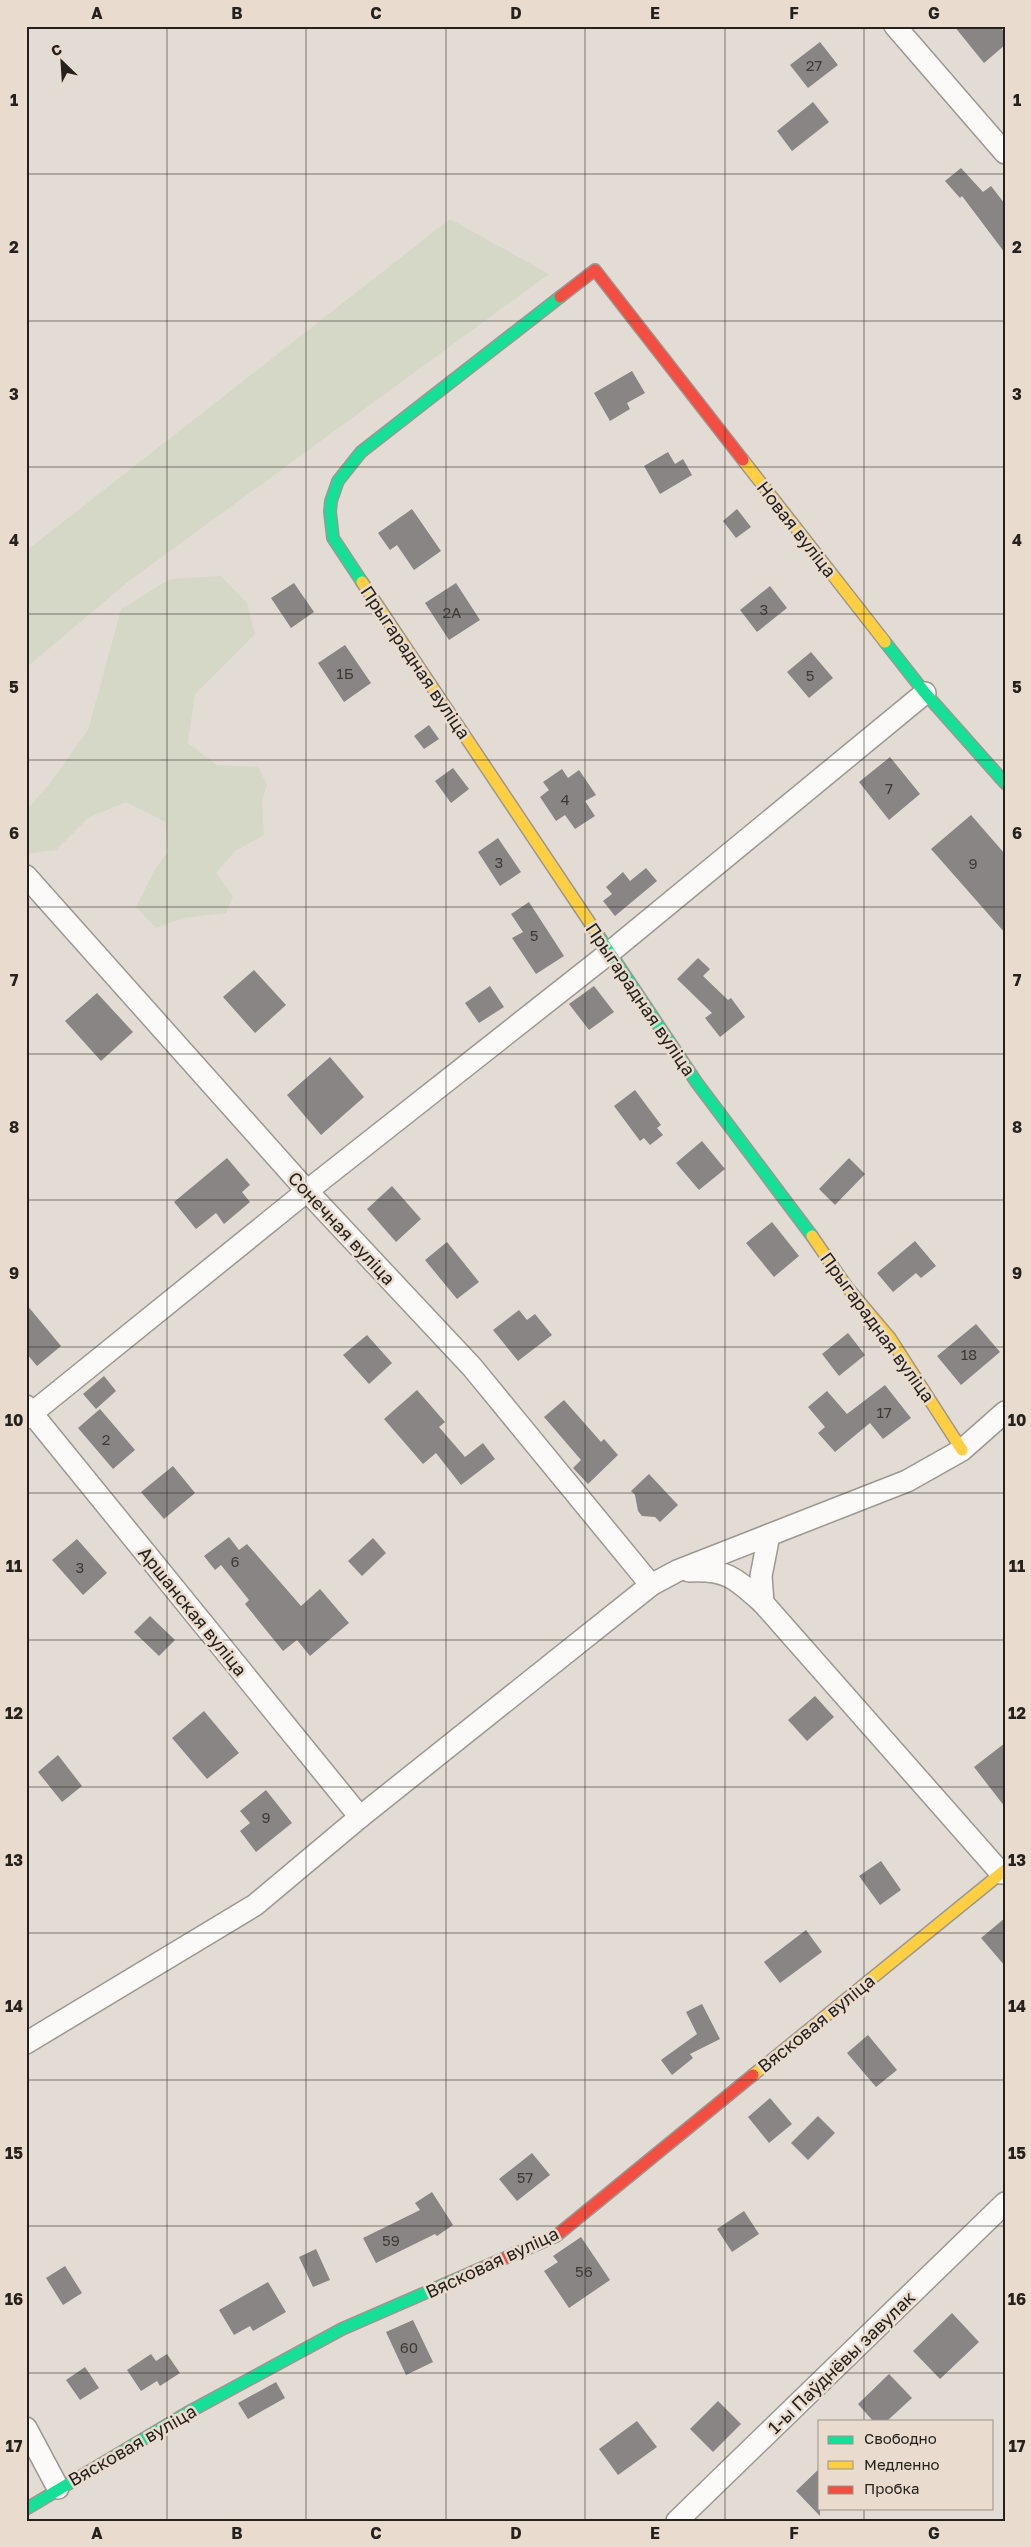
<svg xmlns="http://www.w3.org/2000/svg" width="1031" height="2547" font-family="'Golos Text',sans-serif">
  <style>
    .green { fill: #d5d8c7 }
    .building { fill: #888584 }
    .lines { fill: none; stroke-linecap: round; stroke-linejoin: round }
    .street-casing { stroke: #9c9791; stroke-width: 24 }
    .fast-casing { stroke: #9c9791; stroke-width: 14 }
    .slow-casing { stroke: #9c9791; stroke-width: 14 }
    .jam-casing { stroke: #9c9791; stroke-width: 14 }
    .street { stroke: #fbfaf9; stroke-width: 21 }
    .fast { stroke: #16e098; stroke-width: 11 }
    .slow { stroke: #ffcf43; stroke-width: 11 }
    .jam { stroke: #f24e42; stroke-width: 11 }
    .grid { fill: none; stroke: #25211c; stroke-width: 1; stroke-opacity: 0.55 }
    .labels { text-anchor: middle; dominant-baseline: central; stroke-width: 5; stroke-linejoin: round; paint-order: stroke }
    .number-label { font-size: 15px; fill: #3e3a36 }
    .street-label { font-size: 18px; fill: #25211c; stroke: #e9dccf }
    .neatline { fill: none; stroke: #25211c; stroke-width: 2 }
    .grid-label { font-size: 16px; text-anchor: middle; font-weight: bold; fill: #25211c }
  </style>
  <rect width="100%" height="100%" fill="#e3dcd5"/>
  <!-- green -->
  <g class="green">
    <path d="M450 219 549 274 129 581 26 668V551Z"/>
    <path d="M221 576 247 603 255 634 195 694 188 743 217 765 258 767 267 784 262 801 264 835 235 851 216 873 233 896 226 913 183 918 156 928 136 907 154 871 168 851 165 822 126 802 88 818 56 850 26 854V810L48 786 88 730 121 609 170 579Z"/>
  </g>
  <!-- building -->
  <g class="building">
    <path d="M954 26H999L1005 33V45L984 63Z"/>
    <path d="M820 42 838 65 808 88 790 65Z"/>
    <path d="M813 102 829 122 792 151 777 131Z"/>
    <path d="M961 168 983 192 991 186 1005 204V253L962 196 960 198 945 181Z"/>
    <path d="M632 371 645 393 627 403 630 409 610 421 594 393Z"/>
    <path d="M668 452 675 464 683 459 692 475 660 494 644 466Z"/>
    <path d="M412 509 441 551 414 570 397 545 390 550 378 533Z"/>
    <path d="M737 509 751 527 736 538 723 521Z"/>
    <path d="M294 583 314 612 291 628 271 598Z"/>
    <path d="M456 583 480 620 449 640 425 603Z"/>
    <path d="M770 586 787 608 757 632 740 610Z"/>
    <path d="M345 645 371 683 344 702 318 663Z"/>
    <path d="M811 652 833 678 809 698 787 672Z"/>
    <path d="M429 725 439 739 424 749 414 736Z"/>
    <path d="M890 757 920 794 889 820 859 782Z"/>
    <path d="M453 768 469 789 451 803 435 781Z"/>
    <path d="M562 769 568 778 579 770 596 795 585 801 595 816 575 829 565 815 556 821 540 797 549 790 543 782Z"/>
    <path d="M971 815 1005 854V933L931 849Z"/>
    <path d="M498 838 521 872 500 886 478 852Z"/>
    <path d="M646 868 657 881 615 916 603 901 612 894 606 887 623 872 630 881Z"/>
    <path d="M529 902 564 956 536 974 512 938 523 932 511 914Z"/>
    <path d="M698 958 710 969 703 976 728 1000 731 998 745 1017 720 1037 705 1018 712 1013 677 979Z"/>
    <path d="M254 970 286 1005 255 1033 223 997Z"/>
    <path d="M490 986 504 1007 479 1023 465 1003Z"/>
    <path d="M594 986 614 1012 589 1030 569 1004Z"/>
    <path d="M97 993 133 1032 101 1061 65 1021Z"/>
    <path d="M330 1057 364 1097 321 1135 287 1095Z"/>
    <path d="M635 1090 661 1125 657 1128 663 1135 650 1145 644 1138 640 1141 614 1106Z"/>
    <path d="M702 1141 725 1169 699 1190 676 1163Z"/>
    <path d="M227 1158 250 1185 242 1192 250 1202 224 1224 216 1213 196 1229 174 1202Z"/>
    <path d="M849 1158 865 1174 835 1205 819 1189Z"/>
    <path d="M392 1186 421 1219 396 1242 367 1209Z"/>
    <path d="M772 1222 799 1256 774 1277 746 1243Z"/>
    <path d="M915 1241 936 1266 921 1278 916 1273 893 1292 877 1273Z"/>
    <path d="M447 1242 479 1282 457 1299 425 1260Z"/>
    <path d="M26 1304 61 1346 37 1366 26 1353Z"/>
    <path d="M519 1310 527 1320 535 1314 552 1335 518 1361 493 1330Z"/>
    <path d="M976 1324 1000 1352 961 1385 937 1356Z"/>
    <path d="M848 1333 865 1355 839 1376 822 1354Z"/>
    <path d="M367 1335 392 1363 369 1384 343 1355Z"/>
    <path d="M104 1376 116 1391 96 1409 83 1394Z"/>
    <path d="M885 1385 911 1418 883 1439 870 1423 835 1452 818 1433 825 1427 808 1407 827 1391 847 1414Z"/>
    <path d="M417 1390 445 1422 439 1427 465 1457 483 1443 495 1459 461 1485 436 1453 423 1464 384 1419Z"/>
    <path d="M564 1400 601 1442 604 1439 618 1455 588 1484 573 1468 581 1460 544 1417Z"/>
    <path d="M100 1409 135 1450 113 1469 78 1428Z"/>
    <path d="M173 1466 195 1493 164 1519 141 1492Z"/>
    <path d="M649 1474 678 1505 660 1522 655 1517 642 1516 638 1511 635 1495 631 1491Z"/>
    <path d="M229 1537 239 1550 247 1544 301 1606 320 1589 349 1623 310 1656 297 1640 283 1651 245 1604 249 1600 221 1565 215 1570 204 1556Z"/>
    <path d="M373 1538 386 1553 362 1576 348 1561Z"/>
    <path d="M77 1539 107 1573 83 1595 52 1560Z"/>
    <path d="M150 1616 175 1640 159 1656 134 1632Z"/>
    <path d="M815 1696 834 1717 807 1741 788 1720Z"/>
    <path d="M204 1711 239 1753 207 1779 172 1738Z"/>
    <path d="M1005 1743V1807L974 1767Z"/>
    <path d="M58 1755 82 1786 62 1802 38 1772Z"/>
    <path d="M266 1790 292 1823 256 1852 240 1831 250 1823 240 1811Z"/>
    <path d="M881 1861 901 1890 880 1905 859 1876Z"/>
    <path d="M1005 1918V1966L981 1938Z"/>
    <path d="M806 1930 822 1952 780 1983 764 1962Z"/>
    <path d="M702 2004 720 2039 690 2054 693 2058 672 2075 661 2060 697 2034 686 2012Z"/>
    <path d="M868 2035 897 2070 876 2087 847 2053Z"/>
    <path d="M770 2098 792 2124 769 2143 748 2117Z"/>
    <path d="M818 2116 835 2133 808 2160 791 2143Z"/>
    <path d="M532 2153 550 2175 517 2201 499 2179Z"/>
    <path d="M432 2192 453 2225 437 2236 435 2234 376 2263 363 2238 420 2210 415 2203Z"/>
    <path d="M744 2211 759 2234 732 2252 717 2229Z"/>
    <path d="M581 2237 610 2280 569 2308 544 2271 558 2262 553 2256Z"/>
    <path d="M316 2249 330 2280 313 2287 299 2257Z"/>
    <path d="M65 2266 82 2293 63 2305 46 2278Z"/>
    <path d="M268 2282 286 2312 253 2331 250 2326 234 2335 219 2310Z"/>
    <path d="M952 2313 979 2342 940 2379 913 2351Z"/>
    <path d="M413 2320 433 2362 406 2375 386 2332Z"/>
    <path d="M151 2354 156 2361 167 2354 180 2373 160 2386 157 2381 141 2391 127 2370Z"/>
    <path d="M85 2367 99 2388 80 2400 66 2380Z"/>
    <path d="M889 2374 912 2398 887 2421H873L858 2404Z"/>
    <path d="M276 2382 285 2398 248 2419 238 2403Z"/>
    <path d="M718 2401 741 2424 713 2452 690 2429Z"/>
    <path d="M637 2421 657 2447 618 2475 599 2449Z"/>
    <path d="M820 2468V2516L796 2491Z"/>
  </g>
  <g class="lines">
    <defs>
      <g id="street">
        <path d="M895 26 1005 153"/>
        <path d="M26 876 307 1191 472 1367 651 1585"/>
        <path d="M26 1406 360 1817"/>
        <path d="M26 1418 307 1191 609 953 925 693"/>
        <path d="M689 1571C727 1569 735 1578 763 1603L1001 1873"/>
        <path d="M763 1603 761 1576 769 1535"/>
        <path d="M26 2043 255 1905 360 1817 651 1585 677 1571 907 1481 962 1450 1005 1412"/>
        <path d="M26 2428 58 2488"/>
        <path d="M677 2521 1005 2203"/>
      </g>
      <g id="fast">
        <path d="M362 582 333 538 330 512 331 501 338 481 361 452 560 297"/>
        <path d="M885 642 925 693 1005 783"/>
        <path d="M598 935 697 1083 812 1236"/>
        <path d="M26 2509 187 2413 342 2329 473 2272"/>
      </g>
      <g id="slow">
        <path d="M743 460 885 642"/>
        <path d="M362 582 598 935"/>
        <path d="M812 1236 847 1287 890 1338 962 1450"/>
        <path d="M753 2075 1005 1870"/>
      </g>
      <g id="jam">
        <path d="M560 297 595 270 743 460"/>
        <path d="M473 2272 556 2236 753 2075"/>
      </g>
    </defs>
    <!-- street casing -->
    <use href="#street" class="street-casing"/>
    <!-- fast casing -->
    <use href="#fast" class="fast-casing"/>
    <!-- slow casing -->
    <use href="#slow" class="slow-casing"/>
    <!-- jam casing -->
    <use href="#jam" class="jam-casing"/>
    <!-- street -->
    <use href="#street" class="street"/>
    <!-- fast -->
    <use href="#fast" class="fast"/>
    <!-- slow -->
    <use href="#slow" class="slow"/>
    <!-- jam -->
    <use href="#jam" class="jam"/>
  </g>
  <!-- grid -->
  <path class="grid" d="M167 26V2521M306 26V2521M446 26V2521M585 26V2521M725 26V2521M864 26V2421M26 174H1005M26 321H1005M26 467H1005M26 614H1005M26 760H1005M26 907H1005M26 1054H1005M26 1200H1005M26 1347H1005M26 1493H1005M26 1640H1005M26 1787H1005M26 1933H1005M26 2080H1005M26 2226H1005M26 2373H1005M864 2508V2521"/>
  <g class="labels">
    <!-- number labels -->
    <g class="number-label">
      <text x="814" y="65">27</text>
      <text x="764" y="609">3</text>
      <text x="452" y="612">2А</text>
      <text x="345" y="673">1Б</text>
      <text x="810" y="675">5</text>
      <text x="889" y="788">7</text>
      <text x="565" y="799">4</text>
      <text x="499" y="862">3</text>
      <text x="973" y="863">9</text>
      <text x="534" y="935">5</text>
      <text x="969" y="1354">18</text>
      <text x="884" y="1412">17</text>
      <text x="106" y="1439">2</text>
      <text x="235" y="1561">6</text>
      <text x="80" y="1567">3</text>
      <text x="266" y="1817">9</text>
      <text x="525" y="2177">57</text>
      <text x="391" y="2240">59</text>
      <text x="584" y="2271">56</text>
      <text x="409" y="2347">60</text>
    </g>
    <!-- street labels -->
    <g class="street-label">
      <text transform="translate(797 529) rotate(52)">Новая вуліца</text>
      <text transform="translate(416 662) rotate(56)">Прыгарадная вуліца</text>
      <text transform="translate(641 999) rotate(56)">Прыгарадная вуліца</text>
      <text transform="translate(342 1228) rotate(47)">Сонечная вуліца</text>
      <text transform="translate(878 1327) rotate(54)">Прыгарадная вуліца</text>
      <text transform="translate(193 1611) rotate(51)">Аршанская вуліца</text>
      <text transform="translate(816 2023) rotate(-39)">Вясковая вуліца</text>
      <text transform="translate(492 2262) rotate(-25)">Вясковая вуліца</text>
      <text transform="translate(841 2362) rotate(-44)">1-ы Паўднёвы завулак</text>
      <text transform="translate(132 2445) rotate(-30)">Вясковая вуліца</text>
    </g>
  </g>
  <!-- border -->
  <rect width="1031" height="2547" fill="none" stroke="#e9dccf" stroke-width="55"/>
  <!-- legend -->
  <rect x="818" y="2420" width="175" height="90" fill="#e9dccf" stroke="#9b9187"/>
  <rect x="828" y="2436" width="25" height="8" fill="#16e098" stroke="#9b9187"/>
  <text x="864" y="2444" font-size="15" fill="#25211c">Свободно</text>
  <rect x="828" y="2461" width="25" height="8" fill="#ffcf43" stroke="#9b9187"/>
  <text x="864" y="2470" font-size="15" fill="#25211c">Медленно</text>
  <rect x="828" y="2486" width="25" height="8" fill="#f24e42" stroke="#9b9187"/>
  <text x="864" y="2494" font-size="15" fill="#25211c">Пробка</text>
  <!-- north arrow -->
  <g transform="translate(62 62) rotate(335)" stroke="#e9dccf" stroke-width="4" paint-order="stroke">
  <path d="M0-4L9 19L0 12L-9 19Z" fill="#25211c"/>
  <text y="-8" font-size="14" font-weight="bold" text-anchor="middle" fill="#25211c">С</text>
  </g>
  <rect x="28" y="28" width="976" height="2492" class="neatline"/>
  <g class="grid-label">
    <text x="97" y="19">A</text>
    <text x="237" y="19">B</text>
    <text x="376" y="19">C</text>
    <text x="516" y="19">D</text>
    <text x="655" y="19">E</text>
    <text x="794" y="19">F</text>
    <text x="934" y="19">G</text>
    <text x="14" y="106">1</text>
    <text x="1017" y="106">1</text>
    <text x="14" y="253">2</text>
    <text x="1017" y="253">2</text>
    <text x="14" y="400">3</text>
    <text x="1017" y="400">3</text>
    <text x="14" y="546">4</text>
    <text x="1017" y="546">4</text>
    <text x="14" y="693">5</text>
    <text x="1017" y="693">5</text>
    <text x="14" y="839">6</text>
    <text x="1017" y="839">6</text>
    <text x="14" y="986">7</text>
    <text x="1017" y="986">7</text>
    <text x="14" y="1133">8</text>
    <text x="1017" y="1133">8</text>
    <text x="14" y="1279">9</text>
    <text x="1017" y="1279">9</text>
    <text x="14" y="1426">10</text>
    <text x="1017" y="1426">10</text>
    <text x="14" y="1572">11</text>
    <text x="1017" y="1572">11</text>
    <text x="14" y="1719">12</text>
    <text x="1017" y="1719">12</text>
    <text x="14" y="1866">13</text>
    <text x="1017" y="1866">13</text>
    <text x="14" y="2012">14</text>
    <text x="1017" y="2012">14</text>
    <text x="14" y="2159">15</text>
    <text x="1017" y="2159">15</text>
    <text x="14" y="2305">16</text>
    <text x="1017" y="2305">16</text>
    <text x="14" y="2452">17</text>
    <text x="1017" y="2452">17</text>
    <text x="97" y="2539">A</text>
    <text x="237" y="2539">B</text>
    <text x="376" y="2539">C</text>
    <text x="516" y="2539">D</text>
    <text x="655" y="2539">E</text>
    <text x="794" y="2539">F</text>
    <text x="934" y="2539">G</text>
  </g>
</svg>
